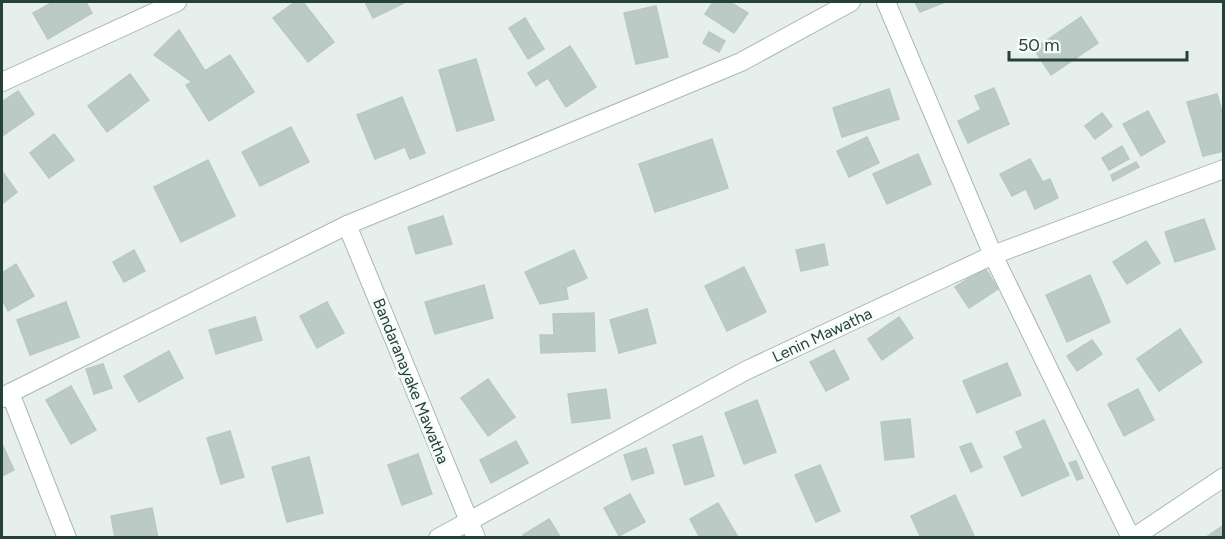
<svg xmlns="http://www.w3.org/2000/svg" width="1225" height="539" font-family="Figtree,sans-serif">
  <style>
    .building { fill: #bbcac4; stroke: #b8c9c2; stroke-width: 1.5 }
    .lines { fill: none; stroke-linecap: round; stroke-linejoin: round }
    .minor-casing { stroke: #a8b8b2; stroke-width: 20 }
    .minor { stroke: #fff; stroke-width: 18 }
    .labels { text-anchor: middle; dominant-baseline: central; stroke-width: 6; stroke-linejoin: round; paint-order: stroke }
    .street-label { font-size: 16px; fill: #24423a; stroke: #f7fbf9 }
  </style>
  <rect width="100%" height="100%" fill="#e6efeb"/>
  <!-- building -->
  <g class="building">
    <path d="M53 2H86L92 13 48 39 33 13Z"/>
    <path d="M295 2H303L334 42 308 62 273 18Z"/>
    <path d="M365 2H404V3L373 18Z"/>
    <path d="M713 2H730L748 13 734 33 705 14Z"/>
    <path d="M915 2H945L920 12Z"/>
    <path d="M656 6 668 57 636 64 624 13Z"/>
    <path d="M1081 17 1098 43 1051 75 1034 49Z"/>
    <path d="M525 18 544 49 528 59 509 28Z"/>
    <path d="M179 30 205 71 230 55 254 92 209 121 186 85 192 82 154 55Z"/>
    <path d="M709 32 725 41 719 52 703 43Z"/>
    <path d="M570 46 596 87 566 107 548 78 536 86 528 73Z"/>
    <path d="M476 59 494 120 457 131 439 70Z"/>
    <path d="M130 74 149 100 107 132 88 106Z"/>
    <path d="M994 88 1009 124 991 132 975 96Z"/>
    <path d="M889 89 899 119 842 137 833 108Z"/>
    <path d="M18 91 34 114 2 136V102Z"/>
    <path d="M1217 94 1224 119V151L1203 156 1187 102Z"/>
    <path d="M402 97 425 153 410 159 405 147 375 159 357 115Z"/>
    <path d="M980 110 991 132 968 143 958 121Z"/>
    <path d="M1148 111 1165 142 1141 156 1123 124Z"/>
    <path d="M1102 113 1112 126 1095 139 1085 126Z"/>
    <path d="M291 127 309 162 260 186 242 152Z"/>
    <path d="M54 134 74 160 49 178 30 153Z"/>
    <path d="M867 137 879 163 849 177 837 151Z"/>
    <path d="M712 139 728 188 655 212 639 164Z"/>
    <path d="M1122 146 1129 159 1109 170 1102 158Z"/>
    <path d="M918 154 931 184 887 204 873 174Z"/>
    <path d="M1030 159 1042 181 1012 196 1000 174Z"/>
    <path d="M208 160 235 216 181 242 154 187Z"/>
    <path d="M1136 162 1139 167 1113 181 1111 175Z"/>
    <path d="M2 171 17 192 2 204Z"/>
    <path d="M1050 179 1058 198 1035 209 1026 189Z"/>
    <path d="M443 216 452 244 416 254 408 227Z"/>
    <path d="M1204 219 1215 249 1175 262 1165 232Z"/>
    <path d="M1146 241 1160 263 1127 284 1113 262Z"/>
    <path d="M824 244 828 265 801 271 796 250Z"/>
    <path d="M134 250 145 271 124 282 113 262Z"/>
    <path d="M574 250 587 278 566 287 568 299 540 304 525 272Z"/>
    <path d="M16 264 34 296 8 311 2 299V273Z"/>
    <path d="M744 267 766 312 727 331 705 286Z"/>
    <path d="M985 268 998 289 969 308 955 287Z"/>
    <path d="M1090 275 1101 300 1057 319 1046 295Z"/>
    <path d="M484 285 493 318 435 334 425 302Z"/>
    <path d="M1101 300 1110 322 1067 342 1057 319Z"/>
    <path d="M66 302 79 337 30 355 17 320Z"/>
    <path d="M327 302 344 333 317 348 300 316Z"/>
    <path d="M647 309 656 343 619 353 610 320Z"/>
    <path d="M594 313 595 351 541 353 540 335H554L553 314Z"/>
    <path d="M255 317 262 340 216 354 209 330Z"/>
    <path d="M899 317 913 338 882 360 868 339Z"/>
    <path d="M1180 329 1202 362 1159 391 1137 359Z"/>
    <path d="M1092 340 1102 354 1077 371 1067 356Z"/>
    <path d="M834 350 849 379 826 391 810 362Z"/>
    <path d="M169 351 183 378 139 402 124 376Z"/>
    <path d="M1007 363 1021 395 977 413 963 381Z"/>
    <path d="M103 364 112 388 94 394 86 369Z"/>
    <path d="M488 379 515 417 488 436 461 398Z"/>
    <path d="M71 386 96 430 71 444 46 400Z"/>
    <path d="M606 389 610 418 572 423 568 394Z"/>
    <path d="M1138 389 1154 420 1124 436 1108 404Z"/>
    <path d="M757 400 776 452 744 464 725 413Z"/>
    <path d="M910 419 914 457 885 460 881 422Z"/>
    <path d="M1044 420 1069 475 1022 496 1004 457 1023 448 1016 432Z"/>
    <path d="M230 431 244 477 221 484 207 438Z"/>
    <path d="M702 436 714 476 685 485 673 445Z"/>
    <path d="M516 441 528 463 491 483 480 460Z"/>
    <path d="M971 443 982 467 971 472 960 447Z"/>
    <path d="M2 444 14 470 2 476Z"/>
    <path d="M646 448 654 473 632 480 624 455Z"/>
    <path d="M418 454 432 494 402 505 388 465Z"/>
    <path d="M309 457 323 513 287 522 272 467Z"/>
    <path d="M1076 461 1083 478 1077 480 1069 463Z"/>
    <path d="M820 465 840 511 816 522 795 475Z"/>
    <path d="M630 494 645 522 619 536 604 508Z"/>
    <path d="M955 495 975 538H921L911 516Z"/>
    <path d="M718 503 738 537 700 538 690 519Z"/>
    <path d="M152 508 158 538H115L111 516Z"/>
    <path d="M549 519 561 538H525L523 535Z"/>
    <path d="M1224 525V538H1205Z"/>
  </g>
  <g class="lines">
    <defs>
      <g id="minor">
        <path d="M886 2 993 255 1131 538"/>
        <path d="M2 82 177 2"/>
        <path d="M347 225 476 538"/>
        <path d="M10 393 347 225 741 62 851 2"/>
        <path d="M2 398 10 393 67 538"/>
        <path d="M438 538 745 371 993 255 1224 169"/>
        <path d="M1133 538 1224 477"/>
      </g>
    </defs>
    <!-- minor casing -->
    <use href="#minor" class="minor-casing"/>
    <!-- minor -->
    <use href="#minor" class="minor"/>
  </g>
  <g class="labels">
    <!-- street labels -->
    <g class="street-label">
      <text transform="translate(822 335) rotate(-25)">Lenin Mawatha</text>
      <text transform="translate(411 381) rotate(68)">Bandaranayake Mawatha</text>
    </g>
  </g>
  <!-- border -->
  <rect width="1225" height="539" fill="none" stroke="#24423a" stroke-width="6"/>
  <!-- scale -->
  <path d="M1009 51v9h178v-9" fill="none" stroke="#24423a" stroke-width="3"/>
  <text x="1018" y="51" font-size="18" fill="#24423a" stroke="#f7fbf9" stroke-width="4.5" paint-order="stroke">50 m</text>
</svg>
